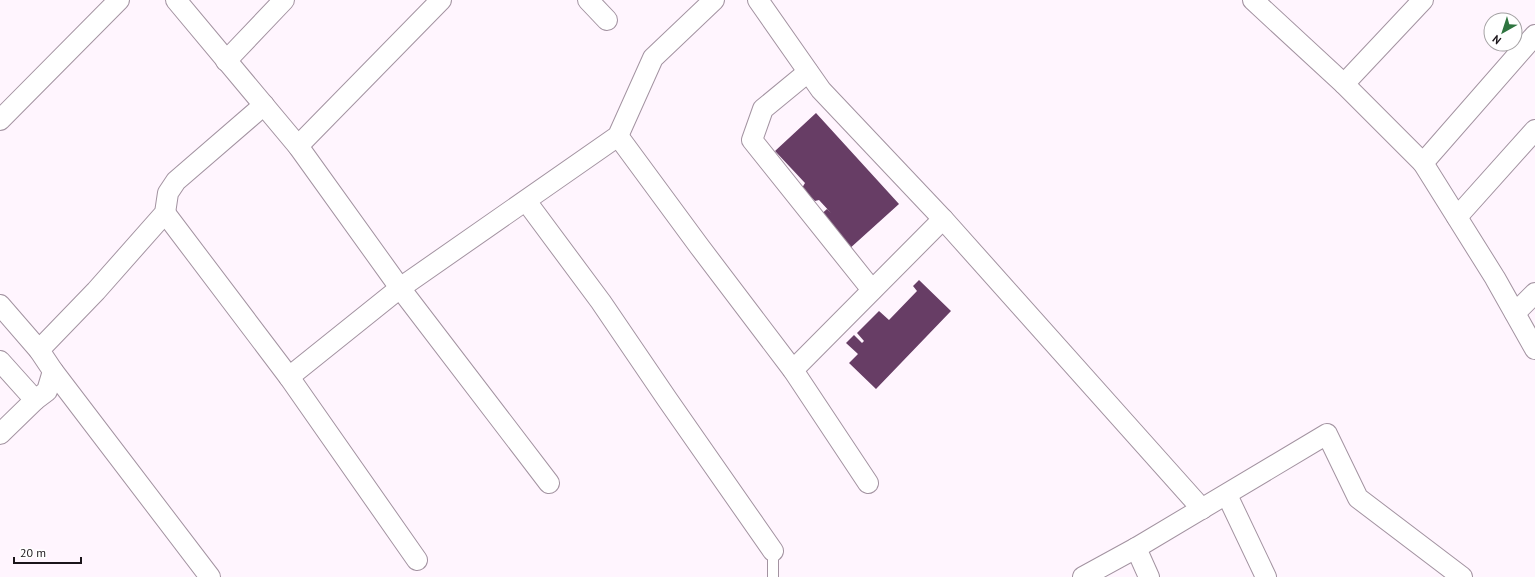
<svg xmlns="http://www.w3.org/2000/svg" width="1535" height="577" font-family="'PT Sans',sans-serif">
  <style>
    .building { fill: #673d65 }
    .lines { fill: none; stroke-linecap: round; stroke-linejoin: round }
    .service-casing { stroke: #a393a1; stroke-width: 12 }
    .minor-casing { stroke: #a393a1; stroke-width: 22 }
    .service { stroke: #fff; stroke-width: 10 }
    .minor { stroke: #fff; stroke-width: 20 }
  </style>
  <rect width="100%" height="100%" fill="#fff5fe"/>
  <!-- building -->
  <g class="building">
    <path d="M816 113 899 204 848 250 818 217 827 209 831 213 819 200 815 201 802 188 805 183 775 151Z"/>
    <path d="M919 280 951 311 876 389 849 363 858 354 846 343 854 335 862 343 864 341 857 333 879 311 889 320 917 291 913 286Z"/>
  </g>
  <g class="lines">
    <defs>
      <path id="service" d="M773 551V577"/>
      <g id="minor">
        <path d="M176 0 298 146 400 288 549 483"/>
        <path d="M588 0 607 20"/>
        <path d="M758 0 821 90 943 219 1202 509"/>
        <path d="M1253 0 1344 84 1423 163 1495 278 1535 349"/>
        <path d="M226 61 284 0"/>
        <path d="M808 72 763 109 752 140 872 290"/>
        <path d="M1344 84 1423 0"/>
        <path d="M0 120 119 0"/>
        <path d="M618 136 699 246 793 370 868 483"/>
        <path d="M298 146 441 0"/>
        <path d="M1423 163 1535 35"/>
        <path d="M526 201 601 302 667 399 773 551"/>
        <path d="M165 213 289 377 417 560"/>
        <path d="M1457 217 1535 130"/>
        <path d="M0 305 39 350 53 371 210 577"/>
        <path d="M1515 313 1535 293"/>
        <path d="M39 350 96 291 165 213 168 193 176 181 264 105"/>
        <path d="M0 361 35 400"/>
        <path d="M793 370 943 219"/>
        <path d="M289 377 400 288 618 136 653 58 714 0"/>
        <path d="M0 434 35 400 47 391 53 371"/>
        <path d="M1227 495 1266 577"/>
        <path d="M1136 548 1149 577"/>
        <path d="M1083 577 1136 548 1327 434 1358 498 1462 577"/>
      </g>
    </defs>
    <!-- service casing -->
    <use href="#service" class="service-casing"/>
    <!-- minor casing -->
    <use href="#minor" class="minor-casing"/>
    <!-- service -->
    <use href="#service" class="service"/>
    <!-- minor -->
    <use href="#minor" class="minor"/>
  </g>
  <!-- north arrow -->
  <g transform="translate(1503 32) rotate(219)"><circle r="19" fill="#ffffff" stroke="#a4a1a3"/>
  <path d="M0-3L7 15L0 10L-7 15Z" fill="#2e743f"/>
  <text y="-6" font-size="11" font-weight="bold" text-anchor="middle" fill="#1b151a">N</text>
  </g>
  <!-- scale -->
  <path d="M14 557v6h67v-6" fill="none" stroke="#1b151a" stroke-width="2"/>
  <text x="20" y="557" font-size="12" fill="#1b151a" stroke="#ffffff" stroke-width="3" paint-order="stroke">20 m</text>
</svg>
